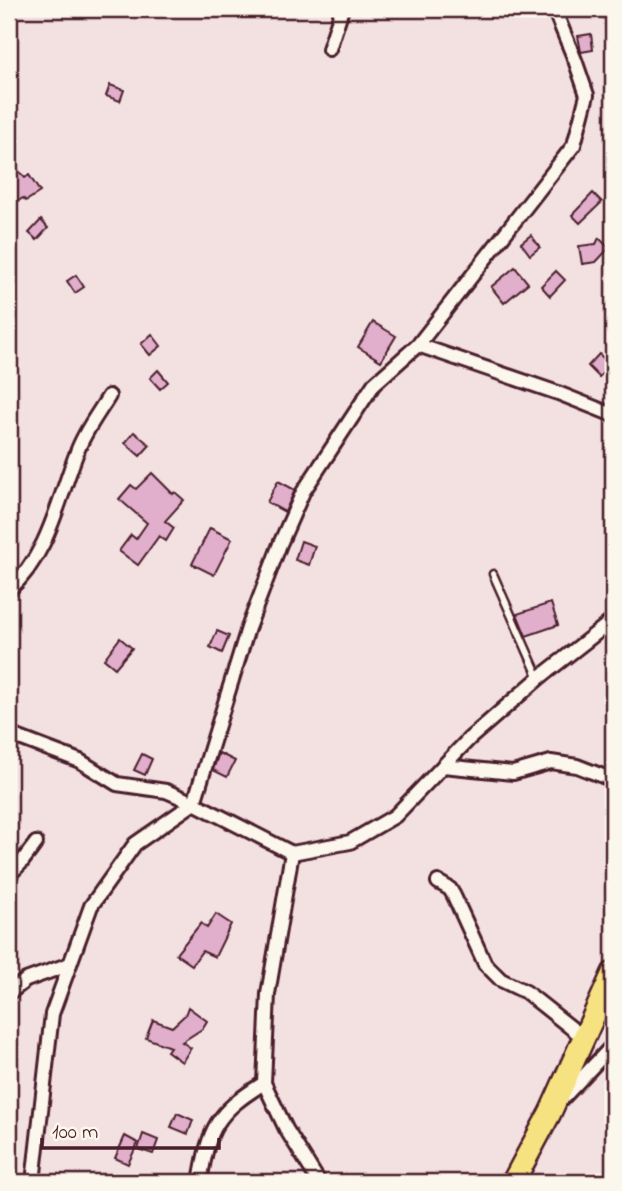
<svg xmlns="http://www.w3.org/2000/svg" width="622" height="1191" font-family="'Indie Flower',sans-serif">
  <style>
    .building { fill: #e1afcc; stroke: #4a1f2b; stroke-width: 2 }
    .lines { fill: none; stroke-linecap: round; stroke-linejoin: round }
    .service-casing { stroke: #4a1f2b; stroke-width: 11 }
    .minor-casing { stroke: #4a1f2b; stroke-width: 18 }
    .primary-casing { stroke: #4a1f2b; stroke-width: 26 }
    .service { stroke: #fbf7ec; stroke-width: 6 }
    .minor { stroke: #fbf7ec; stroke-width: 12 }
    .primary { stroke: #f7e281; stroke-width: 21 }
  </style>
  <rect width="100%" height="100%" fill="#f3e1e2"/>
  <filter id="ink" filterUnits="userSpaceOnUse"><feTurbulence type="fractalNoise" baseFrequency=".0143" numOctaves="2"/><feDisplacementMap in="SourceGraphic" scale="14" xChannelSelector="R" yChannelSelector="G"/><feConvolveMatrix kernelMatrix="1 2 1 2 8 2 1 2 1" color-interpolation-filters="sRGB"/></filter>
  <g filter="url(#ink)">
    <!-- building -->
    <g class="building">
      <path d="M591 34 593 50 581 52 578 36Z"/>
      <path d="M110 85 124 90 120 101 106 96Z"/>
      <path d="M16 168 25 178 29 175 40 192 26 201 23 198 9 207V192L16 187 9 175Z"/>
      <path d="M593 193 602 202 580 223 572 215Z"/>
      <path d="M41 220 48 228 37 240 29 233Z"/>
      <path d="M531 235 540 247 530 255 521 243Z"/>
      <path d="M599 238 609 248 596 262 582 264 579 246 596 244Z"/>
      <path d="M515 267 528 283 504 303 491 287Z"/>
      <path d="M556 271 565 280 550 296 541 286Z"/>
      <path d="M76 275 84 287 75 293 67 281Z"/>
      <path d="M373 322 396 336 381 361 358 347Z"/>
      <path d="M152 334 161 346 150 355 141 344Z"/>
      <path d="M599 354 611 365 599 377 588 366Z"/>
      <path d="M158 370 168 382 160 389 150 378Z"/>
      <path d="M134 432 150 445 140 456 125 443Z"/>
      <path d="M152 473 173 494 175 492 184 500 165 521 174 528 166 541 159 536 138 565 119 551 131 535 136 539 147 523 119 499 131 485 136 489Z"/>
      <path d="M278 481 295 490 285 512 267 502Z"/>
      <path d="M210 528 232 539 214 575 192 564Z"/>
      <path d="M301 541 315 546 309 565 295 560Z"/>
      <path d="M551 603 558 625 526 636 517 614Z"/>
      <path d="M217 631 229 636 222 653 210 647Z"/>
      <path d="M120 638 132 648 115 668 104 659Z"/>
      <path d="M219 753 235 761 227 777 213 770Z"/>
      <path d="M142 754 152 759 145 775 134 770Z"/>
      <path d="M216 914 231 924 215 957 202 951 192 965 176 954 201 923 207 928Z"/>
      <path d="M188 1007 207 1021 202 1029 182 1042 191 1048 182 1062 167 1051 170 1047 146 1038 153 1020 172 1027 185 1015Z"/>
      <path d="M177 1113 193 1120 188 1134 171 1127Z"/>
      <path d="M143 1134 158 1140 153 1154 138 1149Z"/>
      <path d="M125 1136 138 1143 128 1164 115 1158Z"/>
    </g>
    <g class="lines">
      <defs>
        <path id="service" d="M493 574 539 678"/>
        <g id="minor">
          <path d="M329 49 342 9"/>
          <path d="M418 345 558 393 613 415"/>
          <path d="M9 590C49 554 58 500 77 452 84 432 98 414 109 396"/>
          <path d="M9 734 80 761 117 784 166 791 194 803 292 853 350 842 395 816 469 739 539 678 613 620"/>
          <path d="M443 766 513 773 551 762 577 766 613 780"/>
          <path d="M292 853 268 994 264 1083 286 1129 319 1182"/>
          <path d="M9 875 21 863 36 843"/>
          <path d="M438 882 450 889 454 896 485 964 501 980 526 992 584 1038"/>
          <path d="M9 993 26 980 70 964"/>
          <path d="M562 1099 613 1045"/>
          <path d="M33 1182 52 1014 91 906 135 844 194 803 248 628 280 544 303 492 374 384 418 345 574 145 587 95 575 60 554 9"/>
          <path d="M200 1182C209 1127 216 1113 264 1083"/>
        </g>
        <path id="primary" d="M513 1182 550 1113 613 973"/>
      </defs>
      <!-- service casing -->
      <use href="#service" class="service-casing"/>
      <!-- minor casing -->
      <use href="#minor" class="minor-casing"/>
      <!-- primary casing -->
      <use href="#primary" class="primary-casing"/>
      <!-- service -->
      <use href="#service" class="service"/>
      <!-- minor -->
      <use href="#minor" class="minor"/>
      <!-- primary -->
      <use href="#primary" class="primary"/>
    </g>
  </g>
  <!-- margin -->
  <rect width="622" height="1191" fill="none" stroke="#fbf7ec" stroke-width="35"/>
  <rect x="18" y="18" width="587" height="1156" fill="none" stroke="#4a1f2b" stroke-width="2.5" filter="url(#ink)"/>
  <!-- scale -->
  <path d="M42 1138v10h177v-10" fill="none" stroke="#4a1f2b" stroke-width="3.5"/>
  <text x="52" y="1138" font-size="21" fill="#4a1f2b" stroke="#fbf7ec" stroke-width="5" paint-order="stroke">100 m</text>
</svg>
